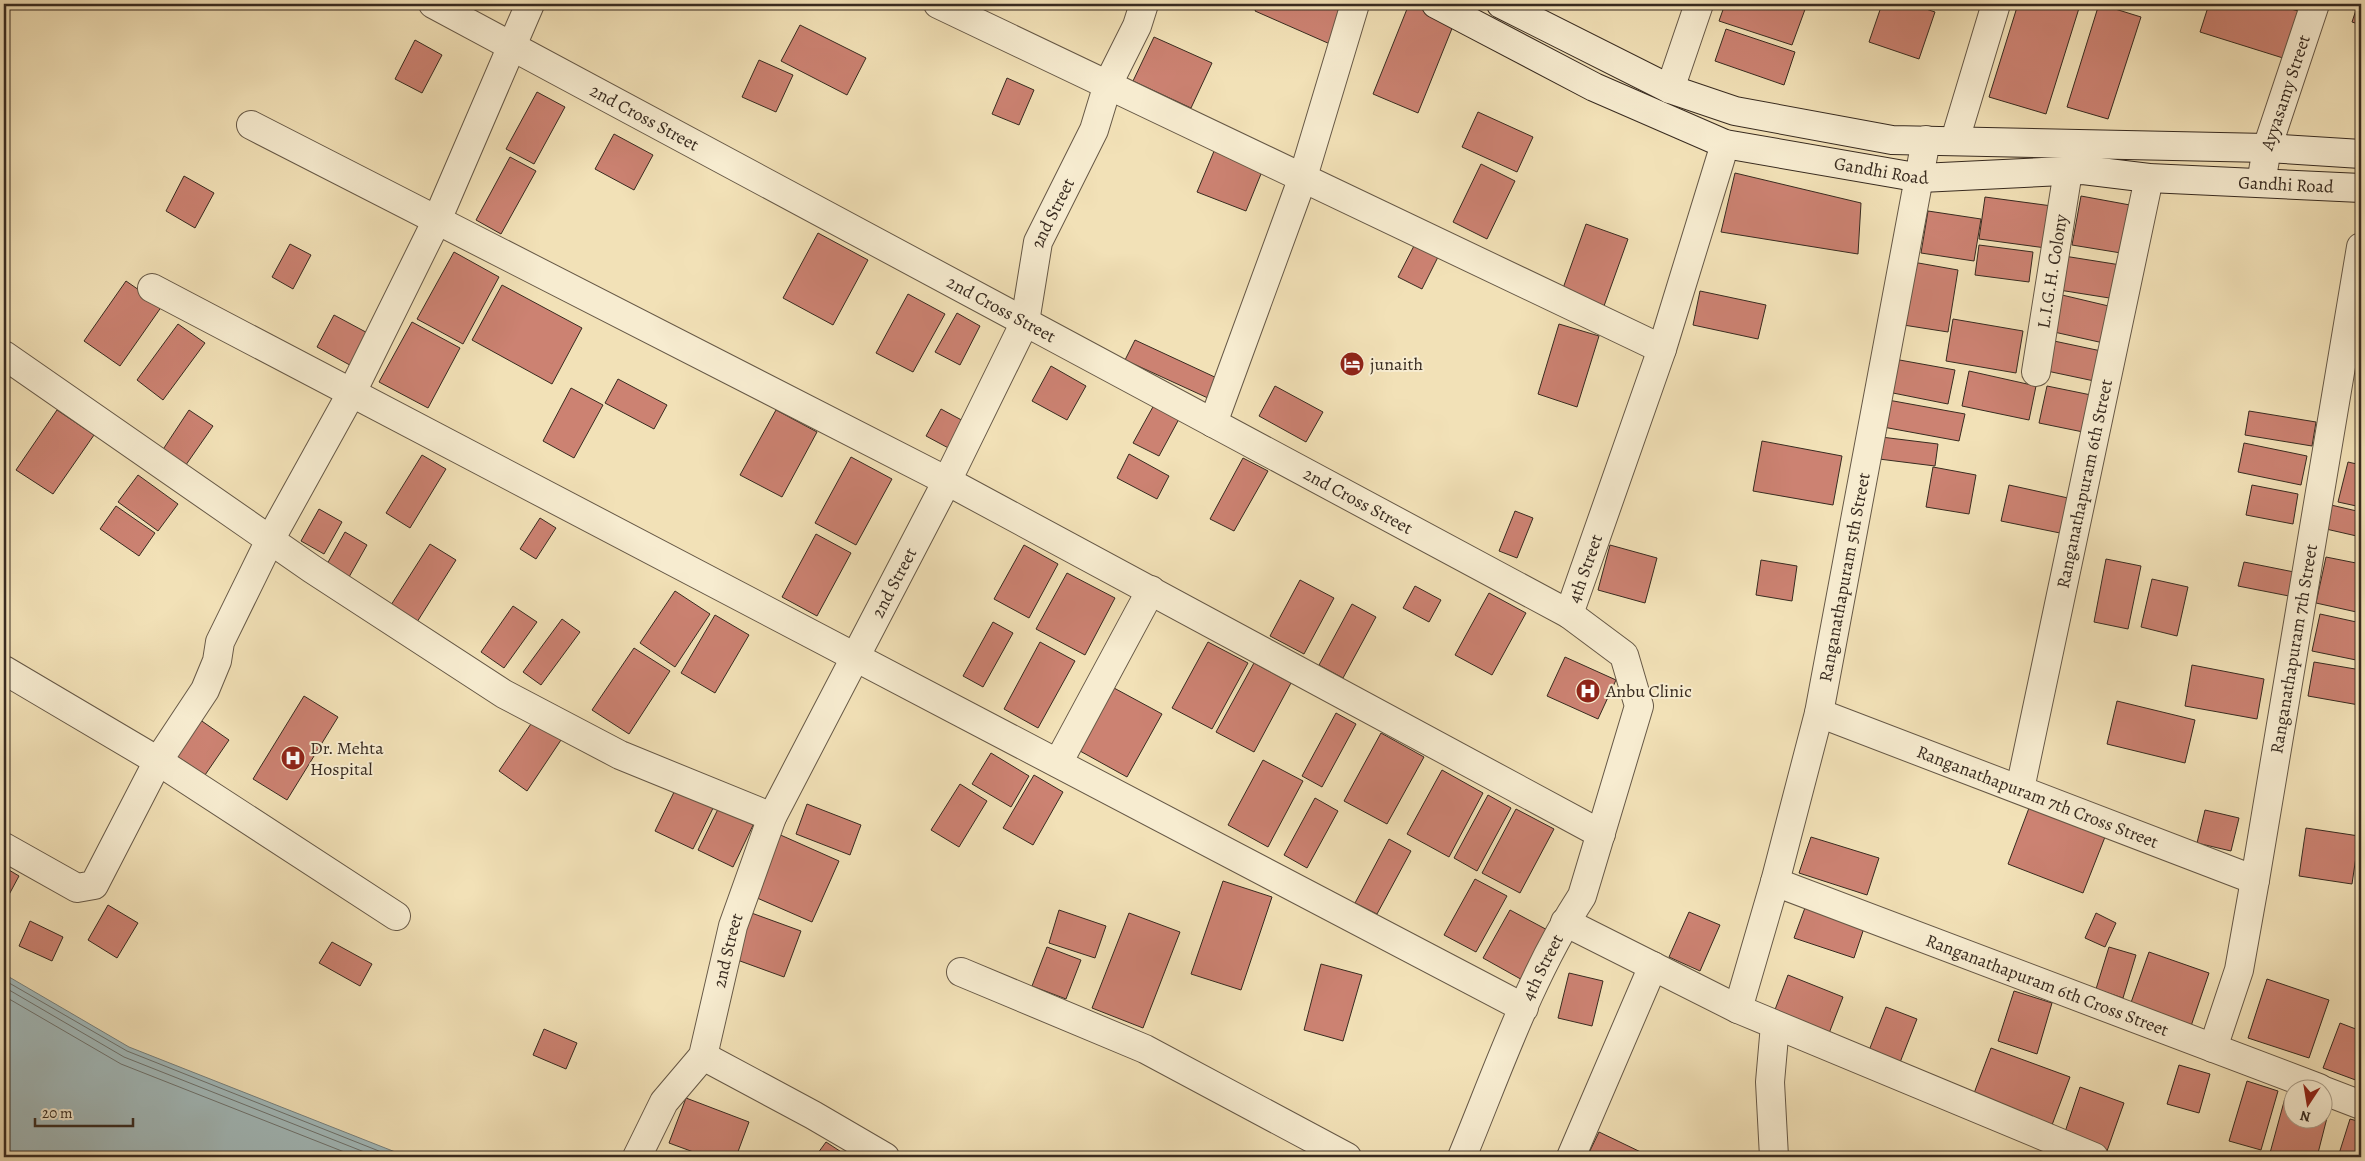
<svg xmlns="http://www.w3.org/2000/svg" width="2365" height="1161" font-family="Alegreya,serif">
  <style>
    .water { fill: #a2babb; stroke: #78817d }
    .lines { fill: none; stroke-linecap: round; stroke-linejoin: round }
    .shore { stroke: #6d726e; stroke-width: 1 }
    .building { fill: #cc8272; stroke: #382b20 }
    .street-casing { stroke: #665846; stroke-width: 30 }
    .secondary-casing { stroke: #382b20; stroke-width: 30 }
    .street { stroke: #f7ecd0; stroke-width: 28 }
    .secondary { stroke: #f7ecd0; stroke-width: 28 }
    .labels { text-anchor: middle; dominant-baseline: central; stroke-width: 4; stroke-linejoin: round; paint-order: stroke }
    .street-label { font-size: 18px; fill: #382b20; stroke: #f7ecd0 }
    .poi-label { font-size: 18px; fill: #382b20; stroke: #f7ecd0; text-anchor: start }
  </style>
  <rect width="100%" height="100%" fill="#f2e1b7"/>
  <filter id="stains"><feTurbulence type="fractalNoise" baseFrequency=".004" numOctaves="4"/><feColorMatrix values="0 0 0 0 .2 0 0 0 0 .09 0 0 0 0 .02 0 0 0 .5 -.17"/></filter>
  <radialGradient id="worn" r=".72"><stop offset=".6" stop-color="#630" stop-opacity="0"/><stop offset="1" stop-color="#630" stop-opacity=".3"/></radialGradient>
  <!-- water -->
  <path class="water" d="M4 974 129 1047 408 1157H4Z"/>
  <g class="lines">
    <!-- shore -->
    <g class="shore">
      <path d="M4 980 127 1051 394 1157"/>
      <path d="M4 987 124 1057 377 1157"/>
      <path d="M4 996 121 1064 357 1157"/>
    </g>
  </g>
  <!-- building -->
  <g class="building">
    <path d="M1258 4H1342L1330 44 1255 11Z"/>
    <path d="M1409 4 1455 21 1418 113 1373 94Z"/>
    <path d="M1644 4H1658L1656 8Z"/>
    <path d="M1725 4H1807L1792 45 1719 21Z"/>
    <path d="M1832 4H1847L1845 8Z"/>
    <path d="M1882 4H1911L1935 12 1919 59 1869 42Z"/>
    <path d="M2018 4 2080 5 2046 114 1989 97Z"/>
    <path d="M2099 4 2141 17 2108 119 2067 107Z"/>
    <path d="M2209 4H2274L2298 11 2283 58 2200 32Z"/>
    <path d="M2358 4H2361V25L2352 22Z"/>
    <path d="M800 25 866 58 847 95 781 61Z"/>
    <path d="M1726 29 1795 52 1784 85 1715 61Z"/>
    <path d="M1154 37 1212 63 1191 108 1133 81Z"/>
    <path d="M415 40 442 55 422 93 395 79Z"/>
    <path d="M759 60 793 75 776 112 742 97Z"/>
    <path d="M1007 78 1034 90 1019 125 992 114Z"/>
    <path d="M537 92 565 107 534 164 506 149Z"/>
    <path d="M1478 112 1533 137 1517 172 1462 147Z"/>
    <path d="M614 134 653 155 634 190 595 169Z"/>
    <path d="M1217 144 1265 164 1246 211 1197 192Z"/>
    <path d="M510 157 536 171 501 234 476 220Z"/>
    <path d="M1481 164 1515 181 1487 239 1453 222Z"/>
    <path d="M1735 173 1861 203 1858 254 1721 232Z"/>
    <path d="M184 176 214 193 195 228 166 211Z"/>
    <path d="M2081 196 2130 205 2121 253 2072 245Z"/>
    <path d="M1985 197 2052 206 2046 248 1979 239Z"/>
    <path d="M1928 211 1981 219 1974 261 1921 253Z"/>
    <path d="M1586 224 1628 239 1604 306 1562 291Z"/>
    <path d="M818 233 868 260 833 325 783 298Z"/>
    <path d="M1416 242 1440 253 1422 289 1398 277Z"/>
    <path d="M290 244 311 255 293 289 272 277Z"/>
    <path d="M1979 245 2033 252 2029 282 1975 275Z"/>
    <path d="M454 252 499 277 463 344 417 319Z"/>
    <path d="M2064 256 2127 266 2122 300 2059 290Z"/>
    <path d="M1907 261 1958 270 1948 332 1897 324Z"/>
    <path d="M126 281 162 306 120 366 84 341Z"/>
    <path d="M502 285 582 328 552 384 472 340Z"/>
    <path d="M1700 291 1766 305 1758 339 1693 325Z"/>
    <path d="M908 294 945 314 913 372 876 353Z"/>
    <path d="M2062 295 2117 308 2108 344 2054 332Z"/>
    <path d="M957 313 980 326 960 365 935 352Z"/>
    <path d="M334 315 375 337 357 369 317 347Z"/>
    <path d="M1953 319 2023 331 2016 373 1946 361Z"/>
    <path d="M412 322 460 348 428 408 379 382Z"/>
    <path d="M178 324 205 343 163 400 137 380Z"/>
    <path d="M1559 324 1599 336 1577 407 1538 394Z"/>
    <path d="M1135 340 1219 379 1210 399 1125 360Z"/>
    <path d="M2054 341 2106 352 2099 382 2047 371Z"/>
    <path d="M1894 359 1955 370 1948 404 1888 392Z"/>
    <path d="M1051 366 1086 386 1067 420 1032 401Z"/>
    <path d="M1969 371 2036 386 2029 420 1962 406Z"/>
    <path d="M618 379 667 405 654 429 605 403Z"/>
    <path d="M1275 386 1323 412 1306 442 1259 416Z"/>
    <path d="M2047 386 2096 396 2088 433 2039 423Z"/>
    <path d="M571 388 603 405 574 458 543 441Z"/>
    <path d="M1888 400 1965 414 1959 441 1883 427Z"/>
    <path d="M1154 405 1179 419 1159 456 1133 443Z"/>
    <path d="M941 409 969 424 954 451 926 436Z"/>
    <path d="M57 410 94 435 53 494 16 470Z"/>
    <path d="M189 410 213 426 181 472 158 457Z"/>
    <path d="M776 410 817 432 782 497 740 475Z"/>
    <path d="M2249 411 2316 422 2312 446 2245 435Z"/>
    <path d="M1881 437 1938 444 1935 466 1879 459Z"/>
    <path d="M1762 441 1842 456 1833 505 1753 491Z"/>
    <path d="M2244 443 2307 456 2301 485 2238 472Z"/>
    <path d="M1129 454 1169 476 1157 499 1117 478Z"/>
    <path d="M422 455 446 469 410 528 386 513Z"/>
    <path d="M851 457 892 479 856 545 815 523Z"/>
    <path d="M1243 458 1268 471 1234 531 1210 519Z"/>
    <path d="M2348 462 2361 465V507L2338 502Z"/>
    <path d="M1933 467 1976 475 1969 514 1926 507Z"/>
    <path d="M138 475 178 504 158 531 118 502Z"/>
    <path d="M2009 485 2068 498 2060 533 2001 521Z"/>
    <path d="M2252 485 2298 494 2293 524 2246 515Z"/>
    <path d="M2331 505 2361 512V537L2326 529Z"/>
    <path d="M116 506 155 533 139 556 100 529Z"/>
    <path d="M319 509 342 522 324 554 301 541Z"/>
    <path d="M1515 511 1533 518 1517 558 1499 551Z"/>
    <path d="M540 518 556 528 536 559 520 549Z"/>
    <path d="M345 532 367 545 349 577 327 564Z"/>
    <path d="M816 534 851 553 817 616 782 597Z"/>
    <path d="M430 544 456 560 417 622 391 605Z"/>
    <path d="M1024 545 1058 564 1029 618 994 599Z"/>
    <path d="M1610 545 1657 558 1645 603 1598 590Z"/>
    <path d="M2326 557 2361 564V613L2316 603Z"/>
    <path d="M2106 559 2141 566 2128 629 2094 622Z"/>
    <path d="M1761 560 1797 566 1792 601 1756 595Z"/>
    <path d="M2244 562 2299 573 2294 597 2238 586Z"/>
    <path d="M1067 573 1115 598 1085 655 1036 629Z"/>
    <path d="M2152 579 2188 587 2177 636 2141 627Z"/>
    <path d="M1300 580 1334 598 1304 654 1270 636Z"/>
    <path d="M1415 586 1441 600 1429 622 1403 608Z"/>
    <path d="M675 591 710 614 675 667 640 643Z"/>
    <path d="M1489 593 1526 613 1492 675 1455 655Z"/>
    <path d="M1352 604 1376 617 1343 678 1319 665Z"/>
    <path d="M513 606 537 622 504 668 481 652Z"/>
    <path d="M2320 614 2361 623V661L2312 651Z"/>
    <path d="M715 615 749 635 715 693 681 673Z"/>
    <path d="M562 619 580 632 541 685 523 672Z"/>
    <path d="M993 622 1013 633 983 687 963 676Z"/>
    <path d="M1040 642 1075 661 1038 728 1004 709Z"/>
    <path d="M1208 642 1248 663 1212 729 1172 708Z"/>
    <path d="M634 648 670 671 629 734 592 710Z"/>
    <path d="M1565 657 1616 680 1598 719 1547 696Z"/>
    <path d="M2314 662 2361 670 2359 705 2308 696Z"/>
    <path d="M1254 663 1291 683 1254 752 1216 732Z"/>
    <path d="M2192 665 2264 679 2257 719 2185 706Z"/>
    <path d="M1114 688 1162 714 1127 777 1080 751Z"/>
    <path d="M304 696 338 717 287 800 253 779Z"/>
    <path d="M2117 701 2195 720 2185 763 2107 744Z"/>
    <path d="M1336 713 1356 724 1322 787 1302 776Z"/>
    <path d="M196 717 229 740 205 775 172 753Z"/>
    <path d="M535 718 563 737 527 791 499 771Z"/>
    <path d="M1381 733 1424 757 1387 824 1344 801Z"/>
    <path d="M991 753 1029 776 1011 807 972 784Z"/>
    <path d="M1263 760 1303 781 1268 847 1228 825Z"/>
    <path d="M1442 770 1483 793 1449 857 1407 834Z"/>
    <path d="M1034 775 1063 792 1033 845 1003 828Z"/>
    <path d="M679 782 717 800 693 849 655 831Z"/>
    <path d="M960 784 987 801 959 847 931 830Z"/>
    <path d="M1488 795 1511 808 1477 871 1454 858Z"/>
    <path d="M1315 798 1338 811 1307 868 1284 855Z"/>
    <path d="M721 803 756 819 733 867 698 850Z"/>
    <path d="M807 804 861 825 850 855 796 834Z"/>
    <path d="M2029 808 2105 837 2083 893 2008 864Z"/>
    <path d="M1516 809 1554 829 1520 893 1482 873Z"/>
    <path d="M2205 810 2239 818 2231 851 2197 843Z"/>
    <path d="M2306 828 2359 836 2352 884 2299 876Z"/>
    <path d="M776 833 839 861 812 922 748 894Z"/>
    <path d="M1811 837 1879 858 1867 895 1799 873Z"/>
    <path d="M1389 839 1411 851 1377 914 1355 903Z"/>
    <path d="M4 867 19 876 4 904Z"/>
    <path d="M1475 879 1507 896 1476 952 1444 935Z"/>
    <path d="M1223 881 1272 897 1241 990 1191 974Z"/>
    <path d="M108 905 138 923 117 958 88 940Z"/>
    <path d="M1806 905 1865 925 1854 958 1794 938Z"/>
    <path d="M1059 910 1106 926 1095 958 1049 943Z"/>
    <path d="M1510 910 1553 933 1526 982 1483 958Z"/>
    <path d="M746 911 801 931 784 977 729 957Z"/>
    <path d="M1689 912 1720 925 1700 971 1669 957Z"/>
    <path d="M1129 913 1180 932 1143 1028 1092 1008Z"/>
    <path d="M2096 913 2116 923 2105 947 2085 938Z"/>
    <path d="M30 921 63 937 52 961 19 946Z"/>
    <path d="M332 942 372 964 360 986 319 963Z"/>
    <path d="M1047 947 1081 960 1066 999 1032 986Z"/>
    <path d="M2109 947 2136 955 2123 998 2096 989Z"/>
    <path d="M2149 952 2209 973 2189 1032 2128 1011Z"/>
    <path d="M1321 964 1362 975 1343 1041 1304 1030Z"/>
    <path d="M1569 973 1603 981 1592 1026 1558 1018Z"/>
    <path d="M1788 975 1843 997 1828 1036 1773 1015Z"/>
    <path d="M2267 979 2329 1000 2309 1058 2248 1038Z"/>
    <path d="M2014 991 2052 1003 2037 1054 1998 1041Z"/>
    <path d="M1886 1007 1917 1019 1899 1065 1868 1053Z"/>
    <path d="M2340 1023 2361 1031V1082L2323 1068Z"/>
    <path d="M544 1029 577 1043 566 1069 533 1055Z"/>
    <path d="M1991 1048 2070 1077 2052 1125 1973 1096Z"/>
    <path d="M2179 1065 2210 1074 2199 1113 2167 1104Z"/>
    <path d="M2247 1081 2278 1091 2261 1150 2229 1141Z"/>
    <path d="M2080 1087 2124 1103 2107 1151 2064 1135Z"/>
    <path d="M686 1098 749 1122 736 1157H707L669 1143Z"/>
    <path d="M2285 1098 2292 1100V1118H2322V1108L2329 1110 2317 1157H2286L2270 1153Z"/>
    <path d="M2350 1119 2361 1122V1157H2338Z"/>
    <path d="M1599 1132 1647 1155 1646 1157H1587Z"/>
    <path d="M826 1142 849 1157H815Z"/>
  </g>
  <g class="lines">
    <defs>
      <g id="street">
        <path id="s1" d="M433 4 1569 614"/>
        <path d="M938 4 1662 349"/>
        <path d="M1670 89 1699 4"/>
        <path d="M251 125 947 481 1601 834"/>
        <path d="M1955 140 1996 4"/>
        <path id="s2" d="M2261 183 2267 148 2315 4"/>
        <path d="M152 288 1524 1008"/>
        <path d="M4 355 312 569 504 694 620 755 772 817"/>
        <path id="s3" d="M2036 372 2068 171"/>
        <path d="M1213 423 1303 177 1355 4"/>
        <path d="M4 670 158 761 396 916"/>
        <path id="s4" d="M1819 713 2255 880"/>
        <path d="M1058 763 1151 590"/>
        <path id="s5" d="M2020 789 2149 178"/>
        <path d="M4 847 77 888 94 885 158 761 205 690 217 661 220 642 270 540 352 392 437 220 530 4"/>
        <path id="s6" d="M1775 882 2319 1088"/>
        <path d="M1565 922 1738 1009 2094 1157"/>
        <path d="M961 972 1145 1049 1347 1157"/>
        <path id="s7" d="M1738 1009 1775 882 1819 713 1926 140"/>
        <path id="s8" d="M2213 1048 2239 970 2255 880 2361 247"/>
        <path d="M703 1056 813 1115 885 1157"/>
        <path d="M2322 1090 2361 1105"/>
        <path id="s9" d="M637 1157 664 1102 703 1056 733 926 772 817 947 481 1025 322 1038 242 1094 130 1108 84 1137 26 1144 4"/>
        <path id="s10" d="M1462 1157C1498 1070 1530 976 1582 896L1639 706 1624 655 1569 614 1662 349 1725 144"/>
        <path d="M1571 1157 1653 966"/>
        <path d="M1774 1157 1770 1082 1775 1025"/>
      </g>
      <g id="secondary">
        <path id="s11" d="M1436 4 1594 87 1725 144 1921 178 2083 170 2149 178 2361 188"/>
        <path d="M1501 4 1670 89 1735 111 1892 140 2267 148 2361 154"/>
      </g>
    </defs>
    <!-- street casing -->
    <use href="#street" class="street-casing"/>
    <!-- secondary casing -->
    <use href="#secondary" class="secondary-casing"/>
    <!-- street -->
    <use href="#street" class="street"/>
    <!-- secondary -->
    <use href="#secondary" class="secondary"/>
  </g>
  <!-- icons -->
  <defs>
    <symbol id="hotel-disc" viewBox="-11 -11 22 22"><circle r="9.5" fill="#8f2418" stroke="#f7ecd0"/><path d="M-6-4.5h1.5V1H6V5H4.5V3h-9V5H-6ZM-4 0a1.8 1.8 0 1 1 3.6 0ZM.5 0V-2.5h3Q6-2.5 6 0Z" fill="#fff"/></symbol>
    <symbol id="hospital-disc" viewBox="-11 -11 22 22"><circle r="9.5" fill="#8f2418" stroke="#f7ecd0"/><path d="M-5-5h3v3.5h4V-5h3V5h-3V1.5h-4V5h-3Z" fill="#fff"/></symbol>
  </defs>
  <g fill-rule="evenodd">
    <use href="#hotel-disc" x="1338" y="350" width="28" height="28"/>
    <use href="#hospital-disc" x="1574" y="677" width="28" height="28"/>
    <use href="#hospital-disc" x="279" y="744" width="28" height="28"/>
  </g>
  <g class="labels">
    <!-- street labels -->
    <g class="street-label">
      <text stroke="none"><textPath href="#s2" startOffset="94">Ayyasamy Street</textPath></text>
      <text stroke="none"><textPath href="#s1" startOffset="240">2nd Cross Street</textPath></text>
      <text stroke="none"><textPath href="#s11" startOffset="480">Gandhi Road</textPath></text>
      <text stroke="none"><textPath href="#s11" startOffset="886">Gandhi Road</textPath></text>
      <text stroke="none"><textPath href="#s9" startOffset="1040">2nd Street</textPath></text>
      <text stroke="none"><textPath href="#s3" startOffset="102">L.I.G.H. Colony</textPath></text>
      <text stroke="none"><textPath href="#s1" startOffset="645">2nd Cross Street</textPath></text>
      <text stroke="none"><textPath href="#s5" startOffset="312">Ranganathapuram 6th Street</textPath></text>
      <text stroke="none"><textPath href="#s1" startOffset="1050">2nd Cross Street</textPath></text>
      <text stroke="none"><textPath href="#s10" startOffset="656">4th Street</textPath></text>
      <text stroke="none"><textPath href="#s7" startOffset="445">Ranganathapuram 5th Street</textPath></text>
      <text stroke="none"><textPath href="#s9" startOffset="635">2nd Street</textPath></text>
      <text stroke="none"><textPath href="#s8" startOffset="408">Ranganathapuram 7th Street</textPath></text>
      <text stroke="none"><textPath href="#s4" startOffset="234">Ranganathapuram 7th Cross Street</textPath></text>
      <text stroke="none"><textPath href="#s9" startOffset="230">2nd Street</textPath></text>
      <text stroke="none"><textPath href="#s10" startOffset="206">4th Street</textPath></text>
      <text stroke="none"><textPath href="#s6" startOffset="291">Ranganathapuram 6th Cross Street</textPath></text>
    </g>
    <!-- poi labels -->
    <g class="poi-label">
      <text x="1370" y="364">junaith</text>
      <text x="1606" y="691">Anbu Clinic</text>
      <text x="310" y="748">Dr. Mehta<tspan x="310" dy="21">Hospital</tspan></text>
    </g>
  </g>
  <!-- margin -->
  <rect width="2365" height="1161" fill="none" stroke="#f2e1b7" stroke-width="20"/>
  <rect x="5" y="5" width="2355" height="1151" fill="none" stroke="#382b20" stroke-width="2.5"/>
  <rect x="10" y="10" width="2345" height="1141" fill="none" stroke="#382b20"/>
  <!-- north arrow -->
  <g transform="translate(2308 1104) rotate(192)"><circle r="24" fill="#f7ecd0" stroke="#ab9f8a"/>
  <path d="M0-4L9 19L0 12L-9 19Z" fill="#8f2418"/>
  <text y="-8" font-size="14" font-weight="bold" text-anchor="middle" fill="#382b20">N</text>
  </g>
  <!-- scale -->
  <path d="M35 1118v8h98v-8" fill="none" stroke="#382b20" stroke-width="2.5"/>
  <text x="42" y="1118" font-size="15" fill="#382b20" stroke="#f7ecd0" stroke-width="4" paint-order="stroke">20 m</text>
  <rect width="100%" height="100%" filter="url(#stains)"/>
  <rect width="100%" height="100%" fill="url(#worn)"/>
</svg>
